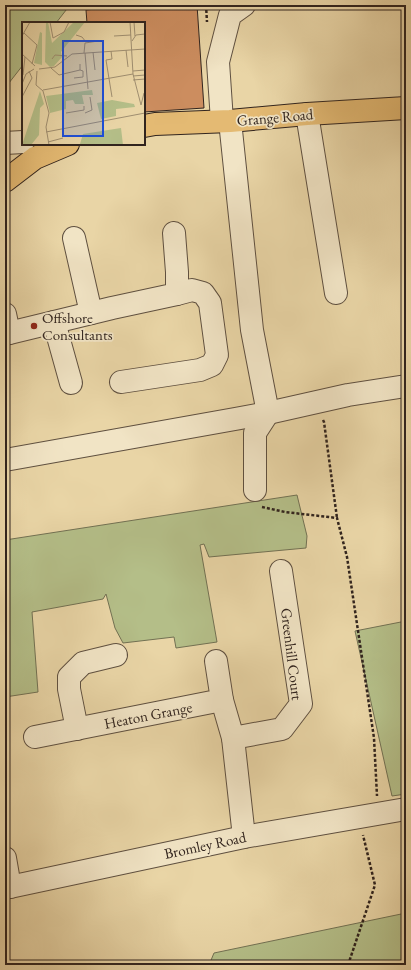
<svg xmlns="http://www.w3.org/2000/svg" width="411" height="970" font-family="'EB Garamond',serif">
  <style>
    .green { fill: #b4be88; stroke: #727153 }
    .building { fill: #cc8d5f; stroke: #31241e }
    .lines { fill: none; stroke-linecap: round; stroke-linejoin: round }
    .minor-casing { stroke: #5f5040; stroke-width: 24 }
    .major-casing { stroke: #31241e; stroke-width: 24 }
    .path { stroke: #31241e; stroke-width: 2.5; stroke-dasharray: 3 2; stroke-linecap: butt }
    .minor { stroke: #f1e4c5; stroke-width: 22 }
    .major { stroke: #e4ba73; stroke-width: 22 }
    .poi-dot { fill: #8f2418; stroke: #f1e4c5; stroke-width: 1.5 }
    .labels { text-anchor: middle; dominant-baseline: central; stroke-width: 3.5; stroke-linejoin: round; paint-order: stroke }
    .street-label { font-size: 15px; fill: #31241e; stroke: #f1e4c5 }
    .poi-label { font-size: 15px; fill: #31241e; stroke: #f1e4c5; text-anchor: start }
    .inset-road { fill: none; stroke: #9f8e70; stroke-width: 1 }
    .view { fill: #1d4ed8; fill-opacity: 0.15; stroke: #1d4ed8; stroke-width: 2 }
    .inset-edge { fill: none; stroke: #31241e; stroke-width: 2 }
  </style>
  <rect width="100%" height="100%" fill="#e9d5a6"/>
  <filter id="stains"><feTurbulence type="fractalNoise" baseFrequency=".005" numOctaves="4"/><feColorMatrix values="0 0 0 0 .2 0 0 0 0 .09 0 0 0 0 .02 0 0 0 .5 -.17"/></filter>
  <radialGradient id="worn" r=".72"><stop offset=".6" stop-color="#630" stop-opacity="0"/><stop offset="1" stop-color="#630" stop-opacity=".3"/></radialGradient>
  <!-- green -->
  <g class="green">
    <path d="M5 5H70L56 23H23V65L5 88Z"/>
    <path d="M297 495 307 536 306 548 209 557 204 544 200 545 217 642 176 648 174 637 123 643 115 628 106 594 103 599 32 612 38 692 5 697V540Z"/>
    <path d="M406 621V794L392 796 355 631Z"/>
    <path d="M406 913V965H209L214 953Z"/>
  </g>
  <!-- building -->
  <path class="building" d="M96 5H197L204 108 144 112V23H87L86 10 96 9Z"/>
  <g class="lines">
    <defs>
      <g id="minor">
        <path d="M307 114 336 293"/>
        <path d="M222 121 218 62 230 15 244 5"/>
        <path d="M230 121 252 330 268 413 255 433V490"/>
        <path d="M5 143 23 142"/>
        <path d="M74 238 91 313"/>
        <path d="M5 314 9 333"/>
        <path d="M54 322 71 383"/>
        <path d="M5 334 112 308 177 294V272L174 233"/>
        <path d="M121 382 200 370 212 365 217 355 210 303 203 293 192 290 177 294"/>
        <path d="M5 460 235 419 268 413 348 395 406 386"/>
        <path d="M222 700 233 738 244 837"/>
        <path d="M77 729 69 689V677L83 663 116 655"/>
        <path d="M35 737 222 700 216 661"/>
        <path d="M233 738 282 729 301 704 281 571"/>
        <path d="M5 858 10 887"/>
        <path d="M5 888 244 837 406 809"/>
      </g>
      <g id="major">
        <path d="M144 126 155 124 230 121 307 114 406 108"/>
        <path d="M5 181 35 158 68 144"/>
      </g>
    </defs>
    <!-- minor casing -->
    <use href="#minor" class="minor-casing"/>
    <!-- major casing -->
    <use href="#major" class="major-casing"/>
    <!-- path -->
    <g class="path">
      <path d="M206 5 207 22"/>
      <path d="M323 420 324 422 337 518"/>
      <path d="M262 507 285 512 337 518 347 557 374 738 377 796"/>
      <path d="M348 965 375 885 363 835"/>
    </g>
    <!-- minor -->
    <use href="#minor" class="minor"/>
    <!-- major -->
    <use href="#major" class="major"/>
  </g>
  <!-- markers -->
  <circle class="poi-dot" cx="34" cy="326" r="4"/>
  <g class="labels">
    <!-- street labels -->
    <g class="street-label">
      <text transform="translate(275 117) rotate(-5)">Grange Road</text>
      <text transform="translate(292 654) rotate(83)">Greenhill Court</text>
      <text transform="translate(148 715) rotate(-11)">Heaton Grange</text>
      <text transform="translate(205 845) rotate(-12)">Bromley Road</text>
    </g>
    <!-- poi labels -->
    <g class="poi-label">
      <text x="42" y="317">Offshore<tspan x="42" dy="17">Consultants</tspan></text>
    </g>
  </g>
  <!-- overview -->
  <g transform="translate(22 22)">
    <rect width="123" height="123" fill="#e9d5a6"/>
    <path d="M24 0H26L30 21 52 0H63L39 30 40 35 32 44 28 45 23 40ZM18 10 20 11V43L12 41ZM70 68 71 73H60L62 82H53L51 78 44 79V87L28 91 24 74ZM18 69 22 82 18 86 17 113 9 123H0ZM90 78 112 82 113 85 94 87V94L79 97 75 81ZM99 106 101 123 58 122 61 112Z" fill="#b4be88"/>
    <path class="inset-road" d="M28 0 31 16 42 10 47 0M112 0 113 14M2 11 15 23 10 42M54 13 60 15 64 20M0 14 8 0M92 14 109 13M110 19 114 13 123 12M104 28 106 45M89 29 90 37 84 38 90 75M71 30 73 48M62 31 63 21 76 19M63 31 66 67M0 32 13 44M30 37 33 33 45 34M29 46 37 53 58 48V42M17 47 33 45 50 32 123 27M15 49 14 63 21 69 27 91 24 105 27 123M111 49 123 48M111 52 119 83 122 71M1 53 3 35M111 54 123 53M52 56 61 55V49L58 48M111 58 123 57M0 62 4 52 12 47M21 68 111 52 108 0M0 75 10 56 7 49M44 91 62 88V84M63 91 70 88 68 75M24 110 123 91M26 120 41 116"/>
    <path class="view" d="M41 19H81V114H41Z"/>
    <rect width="123" height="123" class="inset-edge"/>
  </g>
  <!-- margin -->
  <rect width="411" height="970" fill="none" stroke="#e9d5a6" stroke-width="20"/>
  <rect x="6" y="6" width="399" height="958" fill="none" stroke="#31241e" stroke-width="2"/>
  <rect x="10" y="10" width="391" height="950" fill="none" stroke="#31241e"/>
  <rect width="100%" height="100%" filter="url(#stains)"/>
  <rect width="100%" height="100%" fill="url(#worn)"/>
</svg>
